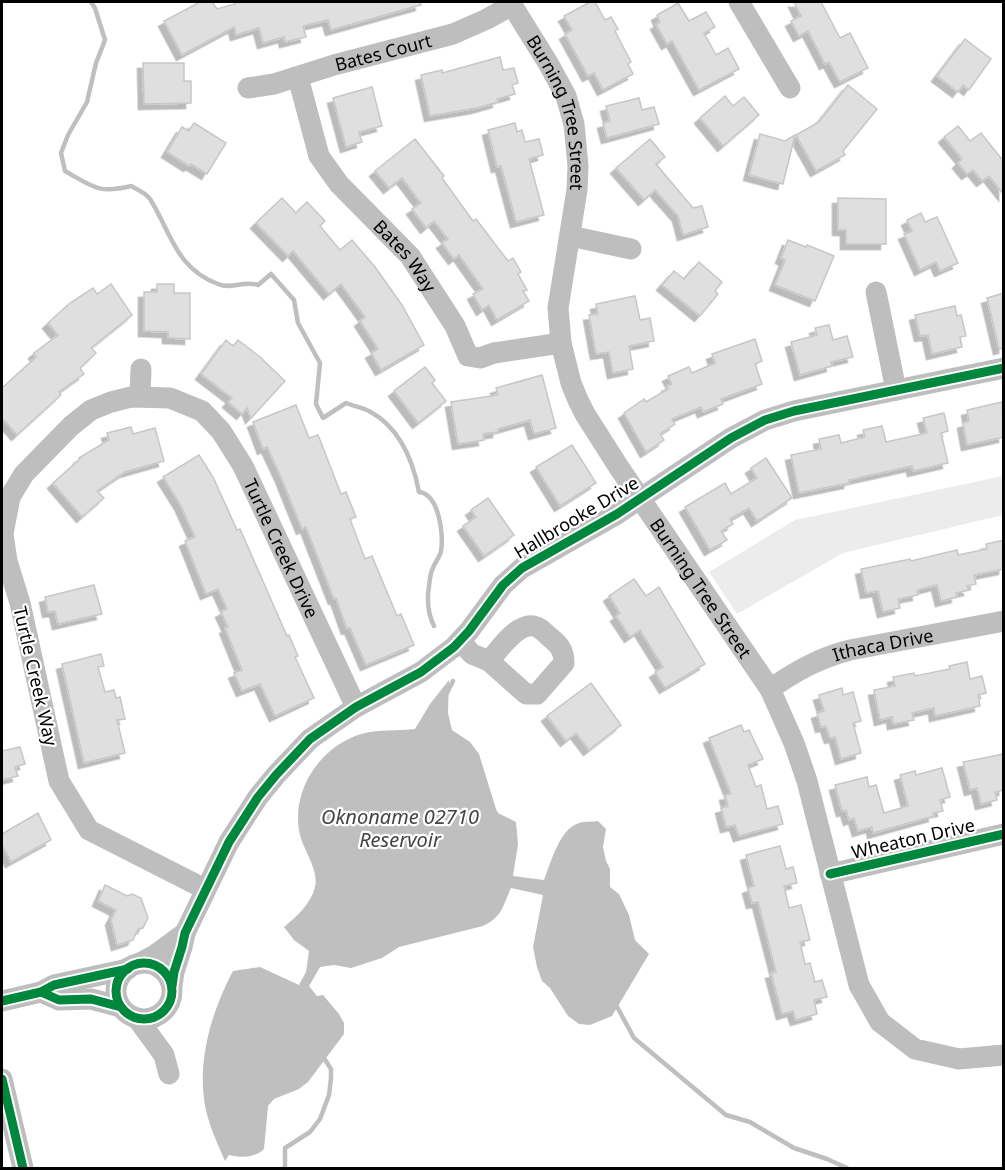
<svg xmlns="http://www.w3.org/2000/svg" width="1005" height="1170" font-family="'Noto Sans',sans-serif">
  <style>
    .green { fill: #ececec }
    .water { fill: #bfbfbf }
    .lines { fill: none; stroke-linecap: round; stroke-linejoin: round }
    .stream { stroke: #bfbfbf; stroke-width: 4.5 }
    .building { fill: #dfdfdf; stroke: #c7c7c7; stroke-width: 1.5; filter: url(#shadow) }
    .minor { stroke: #bebebe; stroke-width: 21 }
    .cycleway-casing { stroke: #fff; stroke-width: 13 }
    .cycleway { stroke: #00873e; stroke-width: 9 }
    .labels { text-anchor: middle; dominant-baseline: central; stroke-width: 4.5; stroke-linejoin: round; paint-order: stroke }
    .street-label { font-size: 18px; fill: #000; stroke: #fff }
    .water-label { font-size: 20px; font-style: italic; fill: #444; stroke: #fff }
  </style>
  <defs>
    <filter id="shadow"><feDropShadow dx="-5.5" dy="5.5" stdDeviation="0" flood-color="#0004"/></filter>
  </defs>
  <rect width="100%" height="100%" fill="#fff"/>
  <!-- green -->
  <path class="green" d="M1003 476V515L843 553 737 614 709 572 795 520Z"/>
  <!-- water -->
  <path class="water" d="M449 680 448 713 452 730 470 742 479 754 496 809 498 813 516 822 518 844 513 876 544 880C551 863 559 829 579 823 585 821 592 822 598 821L606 829 603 847 606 861 610 869V887L619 894 629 915 635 940 649 954 612 1016 590 1025 579 1024 568 1016 550 988 542 981 537 967 533 947 543 895 511 888C502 907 503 916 483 926L399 947 382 958 351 968 334 965 320 967 309 986 317 996 323 995 339 1014 344 1023V1034L308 1082 299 1089 274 1099 268 1106 264 1149C255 1158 241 1158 229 1155L225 1161C219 1147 212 1132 208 1118 194 1070 210 1014 233 971L260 967 299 985 306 972 309 951 294 940 284 927C296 917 311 904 315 887 319 870 304 851 300 835 290 792 319 747 361 734 377 729 398 731 415 729L430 704Z"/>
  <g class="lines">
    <!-- stream -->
    <g class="stream">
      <path d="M91 2 95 8 105 40 96 63 87 102 68 135 61 153 65 171C93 187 99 194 131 186 137 189 146 193 150 199 171 232 176 269 218 284 232 290 243 280 258 285L271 274 294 300 298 323 320 363 316 404 323 418 346 403C354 406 362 408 369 411 399 427 413 460 419 492 439 494 444 535 441 551 440 557 435 562 433 568 430 573 430 580 429 586 427 599 428 614 434 626"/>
      <path d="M447 693 453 681"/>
      <path d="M615 1003 634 1038 726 1115 750 1122 794 1148 827 1159 847 1168"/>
      <path d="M285 1168V1148L310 1132 320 1119 329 1095 331 1078V1069L322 1055"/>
    </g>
  </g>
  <!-- building -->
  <g class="building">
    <path d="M200 2H212L217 9 235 4V2H420L421 5 331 30 328 20 303 26 306 37 285 42 284 37 263 43 259 28 236 35 234 27 182 55 164 21Z"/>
    <path d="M590 2H595L605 20 611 17 618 29 615 31 631 62 628 64 633 74 603 90 594 73 588 76 565 34 572 30 564 16Z"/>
    <path d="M794 2H821L840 38 850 33 868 68 840 82 829 62 825 64 808 31 799 36 791 21 801 16Z"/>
    <path d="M678 3 689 21 706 12 715 27 704 33 716 55 728 48 739 69 699 90 672 41 667 44 656 24 660 22 657 15Z"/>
    <path d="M965 39 991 59 969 90 963 85 958 92 937 76Z"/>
    <path d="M500 57 503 70 514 68 518 83 512 85 515 94 497 99 498 102 477 108 430 116 421 75 442 70V73Z"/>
    <path d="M143 63H184V81H191V103L144 104Z"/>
    <path d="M848 85 877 109 843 151 845 155 816 171 796 135 819 122Z"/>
    <path d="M372 87 382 126 359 132 362 142 346 147 333 98Z"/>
    <path d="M725 96 733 106 744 97 759 115 723 146 700 118Z"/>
    <path d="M639 98 642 110 654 107 659 124 607 138 603 123 610 121 606 106Z"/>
    <path d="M194 123 226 143 207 174 191 164 189 166 167 152 182 127 189 131Z"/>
    <path d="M515 123 517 132 522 130 525 142 539 139 543 155 529 159 544 215 516 222 501 166 497 167 488 130Z"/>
    <path d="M958 126 970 141 981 133 1004 162V195L989 176 982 181 973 170 967 174 958 163 962 159 944 137Z"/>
    <path d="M760 134 785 141 795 135 783 184 749 175Z"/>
    <path d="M415 139 444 176 442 178 473 221 476 219 508 261 513 258 521 272 518 274 527 290 523 291 529 301 497 320 489 305 482 310 473 294 483 289 459 255 454 259 442 243 448 239 434 221 426 228 412 209 421 203 402 178 389 188 375 171Z"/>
    <path d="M650 139 665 157 656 164 693 208 702 206 708 227 683 235 678 216 655 190 644 200 616 168Z"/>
    <path d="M282 198 296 213 307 202 325 221 320 226 340 250 352 240 375 267 402 305 424 345 381 370 371 353 378 349 360 321 365 317 341 284 329 294 293 251 288 256 256 223Z"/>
    <path d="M838 198 886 199V244H846V230H838Z"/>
    <path d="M921 213 925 222 937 217 958 263 940 271 936 262 920 270 904 234 912 231 907 220Z"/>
    <path d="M788 240 806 247 807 245 834 256 815 301 775 285 785 260 781 258Z"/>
    <path d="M699 262 722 282 715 291 718 294 700 316 662 285 674 271 684 279Z"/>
    <path d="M111 284 132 315 91 348 96 353 80 368 84 374 59 392 61 395 17 435 2 418V388L36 357 34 353 58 335 48 323 70 303 93 288 97 294Z"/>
    <path d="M157 284H174V293H190V339L168 338V332L144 331V292H157Z"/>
    <path d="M1004 293V348L999 349 987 298Z"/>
    <path d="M635 296 640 320 650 318 654 341 629 346 633 369 613 373 609 352 596 354 589 315 598 314 596 304Z"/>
    <path d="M955 306 957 316 961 315 966 336 960 337 962 347 932 354 928 335 920 336 915 315Z"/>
    <path d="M829 325 833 340 847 336 853 357 831 362 832 366 800 375 791 342 817 335 815 328Z"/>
    <path d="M755 339 762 361 755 364 762 384 721 399 723 404 703 412 701 407 672 419 675 424 660 434 664 440 646 452 624 413 644 399 646 402 668 389 667 386 672 384 668 376 689 367 692 373 715 363 712 354Z"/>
    <path d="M226 340 233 346 238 340 260 357 285 381 251 418 247 408 242 414 228 402 232 398 201 374Z"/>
    <path d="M425 367 435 380 432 383 446 401 418 423 394 391Z"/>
    <path d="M542 375 556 428 534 434 530 420 498 429V432L483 434 484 440 458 444 451 402 498 395 496 388Z"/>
    <path d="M1002 402 1004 437 967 445 963 423 969 421 967 410Z"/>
    <path d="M296 405 309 438 318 435 341 494 346 492 356 517 350 519 365 559 372 556 397 616 401 614 414 645 366 665 350 628 347 629 336 598 334 599 306 527 302 529 281 477 267 447 263 449 253 422Z"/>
    <path d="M944 413 948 431 941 433 948 463 913 471 912 466 849 480V483L799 493 791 455 821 449 819 439 839 435 841 443 865 437 863 430 882 426 886 442 927 433 923 418Z"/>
    <path d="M131 427 133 434 155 428 164 461 125 472 97 491 104 498 82 517 53 483 80 459 79 458 109 440 107 433Z"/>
    <path d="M572 445 596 483 560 506 536 467Z"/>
    <path d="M199 455 213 477 237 530 240 529 287 636 289 635 298 656 295 657 314 698 275 716 260 684 242 691 234 673 242 670 225 628 228 627 221 612 227 609 218 589 206 594 185 541 195 537 180 504 163 477Z"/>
    <path d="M766 458 792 498 757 521 749 508 730 519 733 524 721 531 727 540 710 550 685 507 725 483 731 494 757 478 751 468Z"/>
    <path d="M488 498 514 535 484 556 463 526 476 517 471 510Z"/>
    <path d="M1004 540V569L974 575 976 584 967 586 969 590 956 593 957 597 941 601 937 585 917 590 918 595 898 599 900 608 883 612 878 591 866 593 861 569 910 559 911 561 957 550 958 555 987 549 986 544Z"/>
    <path d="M634 579 646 596 659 587 705 664 665 688 655 672 663 667 640 630 630 637 616 616 620 613 609 596Z"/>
    <path d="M94 585 102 614 58 624 55 611 48 612 45 597Z"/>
    <path d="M101 654 104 666 98 667 105 692 114 690 116 698 120 697 125 719 117 720 125 753 84 763 62 664Z"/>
    <path d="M967 662 970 679 982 676 986 693 978 695 980 706 935 716 934 708 912 713 914 720 893 724 892 717 880 720 874 690 895 686 893 677 914 673 915 676 950 669 949 666Z"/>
    <path d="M591 683 621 725 589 750 576 733 566 741 547 716Z"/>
    <path d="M842 688 843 695 853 692 861 721 853 723 861 753 841 759 835 737 830 738 826 726 821 727 817 713 824 711 819 695Z"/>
    <path d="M741 725 744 732 749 730 763 759 748 765 756 787 761 785 767 809 778 806 783 824 739 836 735 825 726 827 721 808 728 806 725 795 731 794 709 738Z"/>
    <path d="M20 747 25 764 15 767 18 776 2 780V751Z"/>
    <path d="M1004 754V790L995 792 997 800 981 804 977 788 970 790 963 762Z"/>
    <path d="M942 768 950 797 940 800 943 811 933 813 934 816 873 833 872 827 858 831 854 818 849 820 846 810 842 811 835 785 867 777 869 787 876 785 884 813 908 806 900 775 915 771 916 775Z"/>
    <path d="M38 813 51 840 11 862 2 845V834Z"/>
    <path d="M780 846 786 869 793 867 797 883 784 886 789 908 801 905 810 940 800 942 805 964 810 963 815 982 822 980 827 997 814 1000 817 1014 796 1020 793 1011 782 1014 771 973 776 972 758 902 752 903 748 888 754 886 746 855Z"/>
    <path d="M105 885 127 896 132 894 141 898 148 918 143 928 138 929 133 940 117 945 111 920 116 910 98 901Z"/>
  </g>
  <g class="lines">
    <!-- minor -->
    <g class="minor">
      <path id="s1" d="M510 2 548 63 566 96 574 124 578 166 577 190 558 308 561 343 571 383 578 400 585 414 618 466 770 689 794 743 807 781 859 985 880 1022 915 1049 959 1059 1004 1055"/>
      <path d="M739 2 790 88"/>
      <path id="s2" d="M298 77 319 156 339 184 410 256 455 326 468 356 480 358 494 353 561 343"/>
      <path id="s3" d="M248 88 274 84 334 65 453 34 487 19 512 5"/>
      <path d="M570 236 631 249"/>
      <path d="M876 292 896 390"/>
      <path d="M140 396 141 369"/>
      <path d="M460 641 472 654 489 661 526 694H537L564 663C564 651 560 646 552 639 547 635 542 629 537 627 519 619 499 650 489 661"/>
      <path id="s4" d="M770 689C796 671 819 658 850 650L1004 621"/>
      <path d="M830 874 1004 834"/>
      <path id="s5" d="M205 889 89 830 59 781 20 603 7 561 3 534 10 497 24 474 71 426 91 410 111 402 131 397 170 398 202 411 221 431 243 466 356 707"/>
      <circle cx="144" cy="991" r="28"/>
      <path d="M138 964 155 955 185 933"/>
      <path d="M172 986 174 972 182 947 185 933 229 842 258 797 276 775 310 739 356 707 421 672 454 647 469 631 503 585 522 568 617 514 731 438 765 420 794 411 1004 368"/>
      <path d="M41 992 59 1000 91 999 121 1007"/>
      <path d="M2 1001 41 992 54 985 128 969"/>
      <path d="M137 1018 164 1055 169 1074"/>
      <path d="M2 1079 23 1168"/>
    </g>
    <defs>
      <g id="cycleway">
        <path d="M830 874 1004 834"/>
        <circle cx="144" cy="991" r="28"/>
        <path d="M172 986 174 972 182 947 185 933 229 842 258 797 276 775 310 739 356 707 421 672 454 647 469 631 503 585 522 568 617 514 731 438 765 420 794 411 1004 368"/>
        <path d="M41 992 59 1000 91 999 121 1007"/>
        <path d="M2 1001 41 992 54 985 128 969"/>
        <path d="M2 1079 23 1168"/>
      </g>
    </defs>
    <!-- cycleway casing -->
    <use href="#cycleway" class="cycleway-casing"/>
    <!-- cycleway -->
    <use href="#cycleway" class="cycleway"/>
  </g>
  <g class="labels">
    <!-- street labels -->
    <g class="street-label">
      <text stroke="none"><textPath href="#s3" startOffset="140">Bates Court</textPath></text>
      <text stroke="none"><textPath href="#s1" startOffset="123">Burning Tree Street</textPath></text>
      <text stroke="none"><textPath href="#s2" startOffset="214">Bates Way</textPath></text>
      <text transform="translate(576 517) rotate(-31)">Hallbrooke Drive</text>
      <text stroke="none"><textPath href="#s5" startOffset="874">Turtle Creek Drive</textPath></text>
      <text stroke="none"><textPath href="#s1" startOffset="644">Burning Tree Street</textPath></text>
      <text stroke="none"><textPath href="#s4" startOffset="123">Ithaca Drive</textPath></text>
      <text transform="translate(36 676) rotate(77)">Turtle Creek Way</text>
      <text transform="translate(913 838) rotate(-13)">Wheaton Drive</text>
    </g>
    <!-- water labels -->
    <g class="water-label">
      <text x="400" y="816">Oknoname 02710<tspan x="400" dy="23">Reservoir</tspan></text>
    </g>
  </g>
  <!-- border -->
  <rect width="1005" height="1170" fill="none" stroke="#000000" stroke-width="6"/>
</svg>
